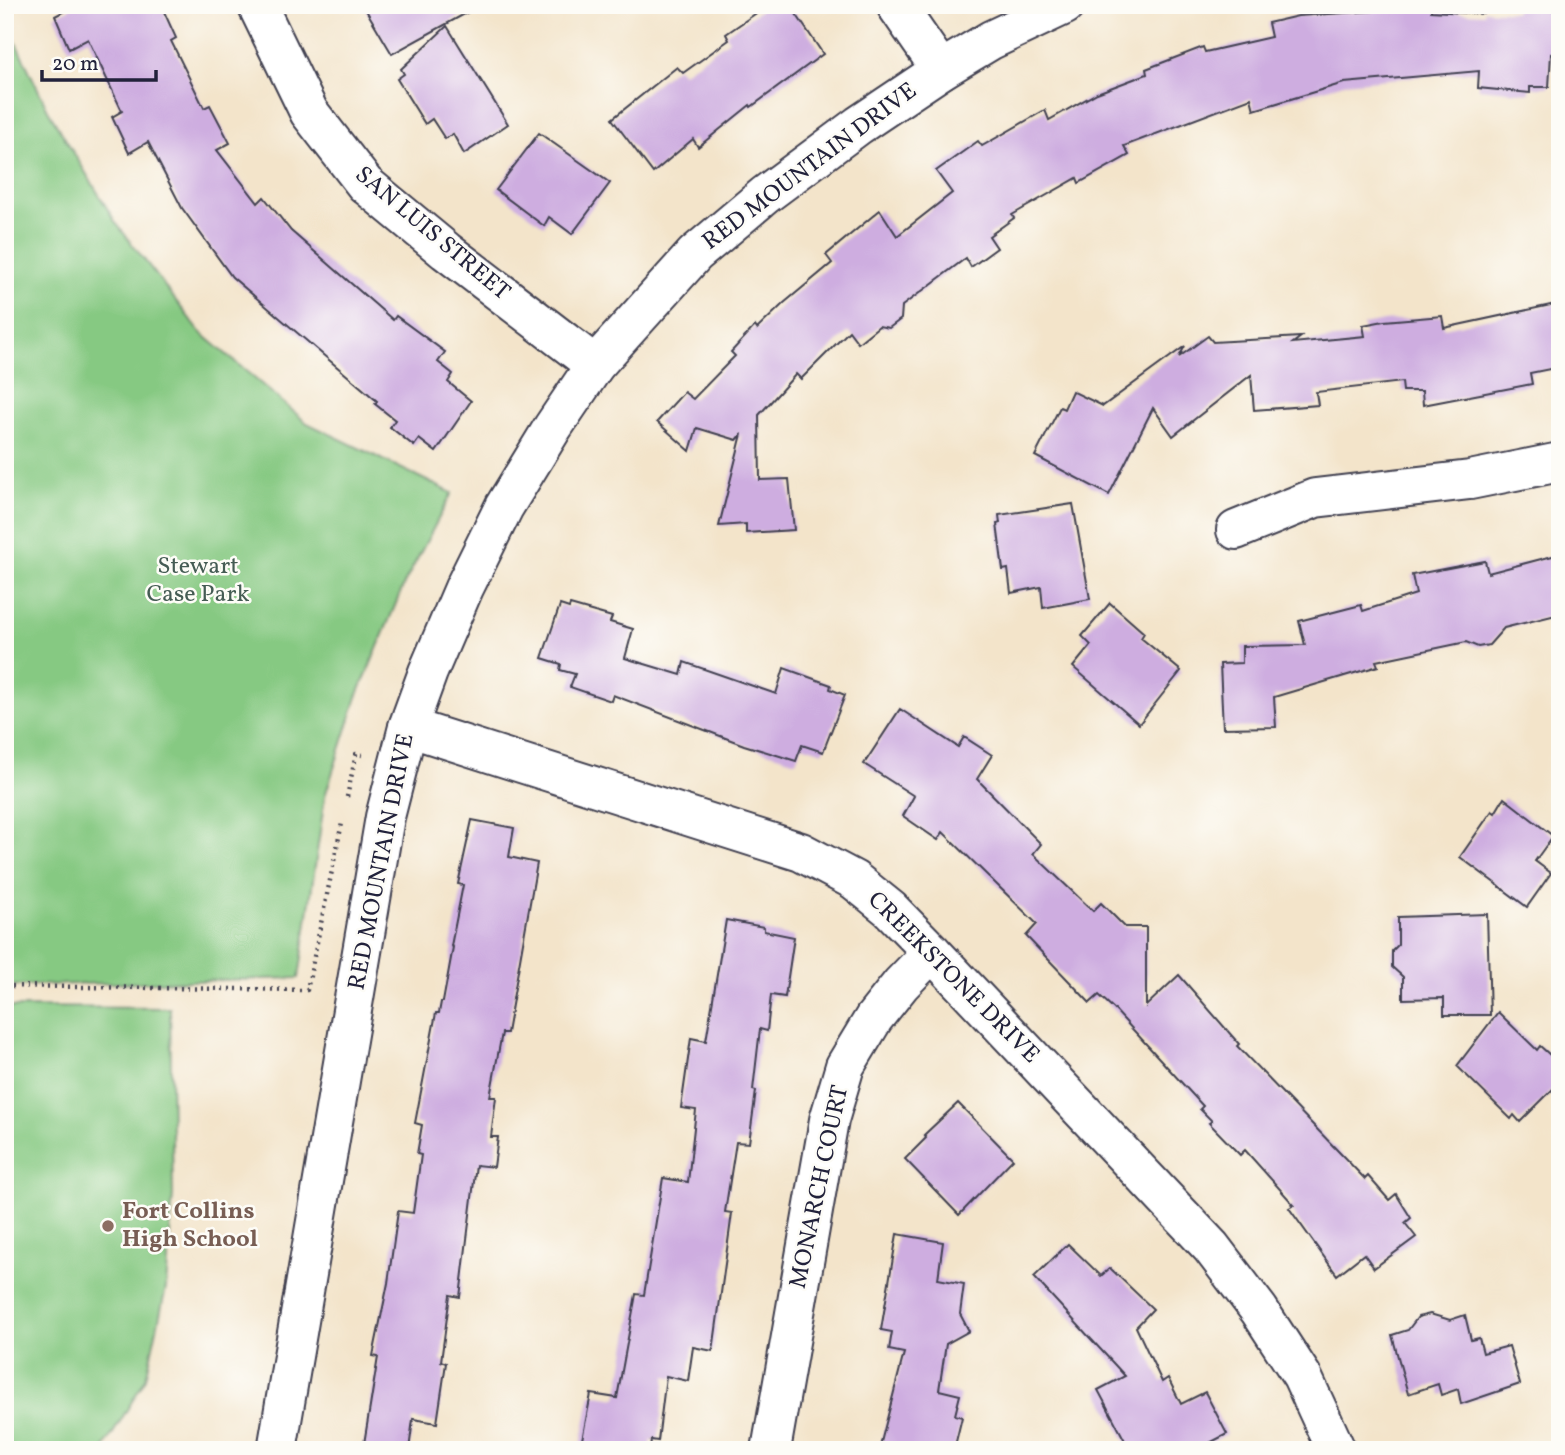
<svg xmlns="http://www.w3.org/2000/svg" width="1565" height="1455" font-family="Vollkorn,serif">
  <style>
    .green { fill: #86c982; stroke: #54765e; stroke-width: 2 }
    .building { fill: #ceade0 }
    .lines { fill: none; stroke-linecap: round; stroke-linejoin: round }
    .street-casing { stroke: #413f50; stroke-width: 42 }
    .path { stroke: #413f50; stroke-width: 4.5; stroke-dasharray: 2 5; stroke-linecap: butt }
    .street { stroke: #fff; stroke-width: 38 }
    .education-dot { fill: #8d6e63; stroke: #fdfcf7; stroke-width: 2.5 }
    .labels { text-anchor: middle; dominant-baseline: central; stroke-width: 5; stroke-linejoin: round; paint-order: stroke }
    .street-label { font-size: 24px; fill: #22223b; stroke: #fdfcf7 }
    .park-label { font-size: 24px; fill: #455c54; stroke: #fdfcf7 }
    .education-label { font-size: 24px; font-weight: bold; fill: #785e54; stroke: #fdfcf7; text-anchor: start }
  </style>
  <rect width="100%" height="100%" fill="#fdfcf7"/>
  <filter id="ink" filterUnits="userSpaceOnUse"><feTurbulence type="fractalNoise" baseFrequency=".0143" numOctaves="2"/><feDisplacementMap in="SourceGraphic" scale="14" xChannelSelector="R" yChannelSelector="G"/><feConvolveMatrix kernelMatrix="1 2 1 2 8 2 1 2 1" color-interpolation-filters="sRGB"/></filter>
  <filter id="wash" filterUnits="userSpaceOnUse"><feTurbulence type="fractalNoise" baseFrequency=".00686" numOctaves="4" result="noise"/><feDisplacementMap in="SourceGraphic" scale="28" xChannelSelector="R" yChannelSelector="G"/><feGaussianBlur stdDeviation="1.57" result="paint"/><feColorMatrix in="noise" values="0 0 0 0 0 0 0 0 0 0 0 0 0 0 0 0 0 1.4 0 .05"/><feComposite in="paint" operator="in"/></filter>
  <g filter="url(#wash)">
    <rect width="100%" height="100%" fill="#f3e4ca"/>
    <!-- green -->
    <g class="green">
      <path d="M5 20 48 110 116 223 200 332 307 423 452 493 404 584 357 697 325 796 299 978 5 986Z"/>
      <path d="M5 1007 170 1008 173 1195 166 1288 146 1378 103 1450H5Z"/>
    </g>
    <g id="blocks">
      <!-- building -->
      <g class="building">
        <path d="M76 5H161L176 38 171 41 204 108 210 105 230 143 217 150 258 203 264 197 291 231 393 320 396 316 445 352 438 362 453 374 448 382 471 401 436 452 419 439 414 446 390 427 395 420 375 404 377 401 232 277 182 208 148 142 129 153 112 117 122 111 88 39 69 49 55 16Z"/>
        <path d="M363 5H481L392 54Z"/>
        <path d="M768 5H790L823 54 751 107 750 105 698 147 693 139 653 173 612 119 677 67 683 73 729 40 726 34Z"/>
        <path d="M1390 5H1431V11L1484 14 1485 10 1516 12V6L1560 11 1558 55 1551 54 1549 87H1530V93L1478 88 1479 71 1344 83 1254 110 1251 98 1124 146 1129 155 1079 183 1077 178 1012 215 1014 218 989 236 997 248 971 267 966 258 902 306 901 319 889 328 879 326 858 343 849 331 801 379 796 374 759 415 760 480 789 479 794 530 746 533V524L719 526 742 434 737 440 697 428 690 451 657 422 684 392 693 399 735 356 731 352 755 326 757 329 784 303 832 263 826 255 880 210 897 236 952 193 936 171 978 141 982 146 1045 110 1049 120 1097 93 1147 74 1146 69 1203 47 1205 52 1271 37 1268 23 1298 16 1390 10Z"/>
        <path d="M447 26 508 124 464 154 453 134 445 139 432 119 425 124 397 79 404 74 401 69Z"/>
        <path d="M539 133 610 183 572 234 549 217 544 226 496 190Z"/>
        <path d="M1560 303V367L1530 373 1532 384 1423 405 1422 391H1403L1402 382 1316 392 1318 405 1254 410 1251 375 1173 436 1153 408 1109 495 1035 456 1060 407 1064 409 1072 391 1103 406 1185 346 1179 357 1208 336 1213 342 1301 337 1293 343 1365 336 1363 325 1384 321 1442 316 1444 328Z"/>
        <path d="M1073 504 1090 599 1043 608 1041 587 1011 593 1008 569 1003 570 997 524 1000 523 999 515Z"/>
        <path d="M1560 554V614L1504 628 1489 645 1478 647 1466 642 1376 661 1378 666 1274 697 1276 727 1223 728 1220 664 1242 663V646L1305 645 1299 621 1361 605 1363 611 1416 594 1412 575 1485 561 1488 573Z"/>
        <path d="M1110 603 1144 633 1141 638 1181 671 1139 724 1073 667 1091 645 1082 636Z"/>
        <path d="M560 605 569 608 570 605 612 617 610 622 633 629 625 658 681 675 684 662 776 694 784 668 831 685 830 689 845 695 823 752 802 745 796 761 744 745 613 695 611 701 570 687 575 674 560 670 561 664 542 658Z"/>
        <path d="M900 709 958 747 964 737 992 755 977 779 1041 844 1033 854 1093 911 1101 903 1125 927H1146V1006L1179 975 1239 1044 1237 1046 1365 1179 1368 1176 1389 1200 1396 1194 1411 1218 1405 1223 1416 1237 1374 1268 1364 1254 1337 1275 1289 1208 1294 1205 1245 1150 1240 1155 1209 1123 1212 1121 1200 1109 1203 1106 1114 1009 1099 995 1090 1003 1026 936 1037 924 943 832 938 840 903 816 914 796 864 764Z"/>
        <path d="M1504 798 1553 836 1535 861 1551 873 1527 907 1460 857 1492 811 1495 813Z"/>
        <path d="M472 820 514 828 509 857 537 863 507 1033H502L490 1097H496L491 1137H498L494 1167 476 1165 460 1297 450 1295 441 1361 446 1363 437 1423 413 1419 409 1450H363L378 1357 373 1356 388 1283 398 1211 413 1213 421 1155 417 1154 422 1125 415 1123 436 1013H439L441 1002H443L453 947 451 946 463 885 458 884Z"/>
        <path d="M1487 914 1490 1015H1444V998L1403 999V977L1392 967V951L1398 945V917Z"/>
        <path d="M726 920 764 927V931L794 937 785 997 771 995 767 1031 760 1029 753 1090 756 1091 749 1143 736 1142 725 1212 732 1213 713 1351 693 1347 688 1381 666 1376 658 1441 651 1440 650 1450H580L591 1394 617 1398 636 1294 644 1295 663 1178 688 1182 696 1110 681 1108 691 1038 706 1041Z"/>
        <path d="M1498 1012 1537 1050 1540 1046 1560 1064V1082L1520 1122 1514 1115 1511 1119 1457 1066Z"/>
        <path d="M958 1103 1013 1159 959 1215 905 1159 926 1138 924 1135Z"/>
        <path d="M897 1234 943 1242 938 1279 964 1284 960 1314 969 1331 946 1344 939 1390 960 1395 955 1415 962 1417 954 1450H879L904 1353 889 1350 892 1332 881 1330Z"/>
        <path d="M1068 1244 1101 1276 1110 1268 1153 1309 1136 1327 1162 1382 1168 1378 1181 1404 1205 1392 1227 1434 1196 1450H1130L1098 1390 1125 1376 1034 1277Z"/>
        <path d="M1430 1314 1450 1320 1465 1315 1471 1340 1479 1338 1483 1353 1509 1346 1520 1384 1461 1404 1458 1389 1441 1395 1438 1384 1408 1394 1392 1335 1408 1330 1418 1317Z"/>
      </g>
    </g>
  </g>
  <g filter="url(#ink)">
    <use href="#blocks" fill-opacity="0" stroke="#413f50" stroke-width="2"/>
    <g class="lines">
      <defs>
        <g id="street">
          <path d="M257 5 309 112 365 184 446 251 595 365"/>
          <path d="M896 5 941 70"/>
          <path d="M1236 530 1315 498 1470 480 1560 462"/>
          <path d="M408 727 801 852 854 880 890 909 932 952 1211 1247 1259 1310 1302 1376 1336 1450"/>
          <path d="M277 1450 385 817 408 727 428 672 464 588 504 507 553 427 595 365 695 254 765 195 859 125 941 70 991 40 1065 5"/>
          <path d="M771 1450 829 1120 845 1066 874 1018 901 984 932 952"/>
        </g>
      </defs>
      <!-- street casing -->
      <use href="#street" class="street-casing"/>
      <!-- path -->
      <g class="path">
        <path d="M347 797 356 754 362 755"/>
        <path d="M5 986 307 990 342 823"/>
      </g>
      <!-- street -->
      <use href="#street" class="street"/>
    </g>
  </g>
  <!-- markers -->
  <circle class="education-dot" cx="108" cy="1226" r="7"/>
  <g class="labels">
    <!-- street labels -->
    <g class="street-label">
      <text transform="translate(810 167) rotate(-37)">RED MOUNTAIN DRIVE</text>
      <text transform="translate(432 234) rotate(40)">SAN LUIS STREET</text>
      <text transform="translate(382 862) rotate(-79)">RED MOUNTAIN DRIVE</text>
      <text transform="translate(953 978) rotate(45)">CREEKSTONE DRIVE</text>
      <text transform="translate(820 1187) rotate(-78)">MONARCH COURT</text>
    </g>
    <!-- park labels -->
    <g class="park-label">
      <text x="198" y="567">Stewart<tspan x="198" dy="28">Case Park</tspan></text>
    </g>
    <!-- education labels -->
    <g class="education-label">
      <text x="122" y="1212">Fort Collins<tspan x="122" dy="28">High School</tspan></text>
    </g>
  </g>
  <!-- margin -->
  <rect width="1565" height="1455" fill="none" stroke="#fdfcf7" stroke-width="28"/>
  <!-- scale -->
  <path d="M42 70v10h114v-10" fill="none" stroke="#22223b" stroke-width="3.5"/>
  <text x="52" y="70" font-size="21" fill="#22223b" stroke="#fdfcf7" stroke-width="5" paint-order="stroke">20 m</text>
</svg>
